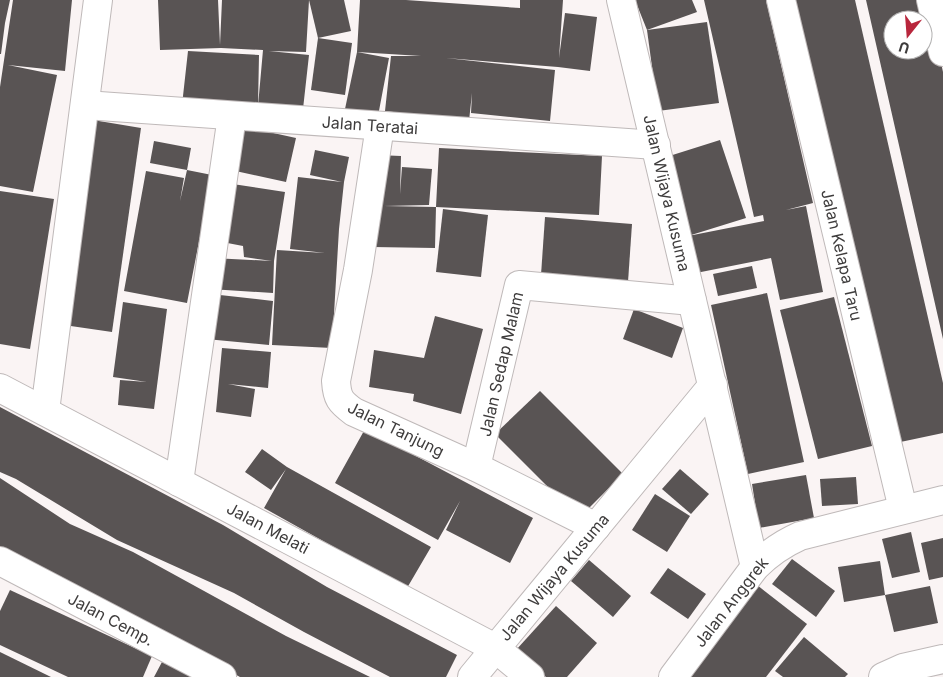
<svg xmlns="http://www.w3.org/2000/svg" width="943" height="677" font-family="Inter,sans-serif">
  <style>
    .building { fill: #595454; fill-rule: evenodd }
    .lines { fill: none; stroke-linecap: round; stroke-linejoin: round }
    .minor-casing { stroke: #bfb9b9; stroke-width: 30 }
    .minor { stroke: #fff; stroke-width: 28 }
    .labels { text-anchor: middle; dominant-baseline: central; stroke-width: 5; stroke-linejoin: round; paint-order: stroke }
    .street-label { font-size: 16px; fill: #3e3c3c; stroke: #fff }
  </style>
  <rect width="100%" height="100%" fill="#faf4f4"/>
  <!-- building -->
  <g class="building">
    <path d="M0 0H10L5 23 1 54H0Z"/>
    <path d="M13 0H72L65 71 8 65 57 75 33 192 0 186V87Z"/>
    <path d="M158 0H218L220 45 222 0H309L306 52 269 51 309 55 302 118 182 105 188 51 259 55 258 106 263 50 221 48 160 50Z"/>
    <path d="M309 0H344L351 31 318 38Z"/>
    <path d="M360 0H406L520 8V0H563L559 58 565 13 597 17 590 71 558 67 446 58 555 70 550 121 471 113 472 93 469 121 385 111 391 56H421L357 52 389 58 378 116 345 109 357 52Z"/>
    <path d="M635 0H692L697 12 647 30Z"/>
    <path d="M704 0H766L813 203 786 210 806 206 823 292 780 300 771 258 696 273 663 158 720 140 746 218 688 236 764 221 763 215 754 217Z"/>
    <path d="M788 0H855L943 383V433L891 444Z"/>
    <path d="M866 0H927L943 72V339ZM893 20H923V50H893Z"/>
    <path d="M707 22 719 103 658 111 647 30Z"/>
    <path d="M318 38 352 43 345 95 311 90Z"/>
    <path d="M87 119 141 128 112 332 57 324Z"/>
    <path d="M241 126 296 138 286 182 231 170Z"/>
    <path d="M154 141 191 148 187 170 150 163Z"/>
    <path d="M439 148 602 156 599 215 436 207 435 248 373 247 377 155 401 156 400 194 402 167 432 169 429 205 384 206 436 207Z"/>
    <path d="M315 150 349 157 344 182 339 229 332 348 272 345 277 250 325 253 290 249 298 177 342 182 310 175Z"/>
    <path d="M187 170 212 175 187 303 124 291 146 171 184 178 180 201Z"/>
    <path d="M226 183 285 192 274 261 273 293 210 289 212 258 272 261 244 257 243 246 217 241Z"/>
    <path d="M0 191 54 199 30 349 0 344Z"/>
    <path d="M443 209 488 215 481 277 436 272Z"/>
    <path d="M545 217 632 224 628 282 541 275Z"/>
    <path d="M752 266 757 288 718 296 713 274Z"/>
    <path d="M767 293 804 462 748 474 711 305Z"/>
    <path d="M211 294 273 301 269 345 206 339Z"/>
    <path d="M834 297 872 446 818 459 780 310Z"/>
    <path d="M123 302 167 309 154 409 118 405 120 380 147 382 113 377Z"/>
    <path d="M634 309 683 328 672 358 623 339Z"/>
    <path d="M435 316 483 329 461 414 413 401 414 394 369 387 374 350 424 358Z"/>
    <path d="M222 348 271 352 268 388 228 384 255 389 251 417 216 412Z"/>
    <path d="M540 391 623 474 579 518 495 434Z"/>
    <path d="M0 407 223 525 327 587 457 655 446 677H390L304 632 234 593 117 540 16 479 0 472Z"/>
    <path d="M365 429 533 518 510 563 446 530 460 501 438 540 335 483Z"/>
    <path d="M262 449 287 467 431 547 407 588 264 508 286 469 271 490 245 472Z"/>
    <path d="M680 469 709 494 691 514 662 489Z"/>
    <path d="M806 475 814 518 759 528 752 484Z"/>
    <path d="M856 477 858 504 822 506 820 479Z"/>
    <path d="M0 478 70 524 133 552 286 636 370 677H240L105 602 0 550Z"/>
    <path d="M655 494 690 516 667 552 632 530Z"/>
    <path d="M911 532 920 572 892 578 882 539Z"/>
    <path d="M943 538V577L929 580 921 543Z"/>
    <path d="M792 559 835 591 816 617 772 584Z"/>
    <path d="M589 560 631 596 613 617 571 581Z"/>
    <path d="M880 561 885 595 844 602 838 567Z"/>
    <path d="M668 568 706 594 688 619 650 593Z"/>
    <path d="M757 585 807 624 766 677H685Z"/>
    <path d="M930 586 938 623 894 632 885 595Z"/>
    <path d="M10 590 152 656 143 677H68L0 645V611Z"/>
    <path d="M556 606 597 643 567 677H546L516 650Z"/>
    <path d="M804 637 848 674 845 677H783L775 671Z"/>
    <path d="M0 652 51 677H0Z"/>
    <path d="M162 662 193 677H154Z"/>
  </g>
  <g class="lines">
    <defs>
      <g id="minor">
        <path d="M621 0 755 567"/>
        <path d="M781 0 903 509"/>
        <path d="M931 0 943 52"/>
        <path d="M85 105 656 145"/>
        <path d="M380 126 358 270 336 381C337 398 340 402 354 412L476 467 596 527"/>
        <path d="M0 388 495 648 530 677"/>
        <path d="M45 411 98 0"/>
        <path d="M476 467 519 285 692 301"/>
        <path d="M179 482 232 116"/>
        <path d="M0 561 222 677"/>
        <path d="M472 677 713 385"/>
        <path d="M673 677 755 567C769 553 782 544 800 536L943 500"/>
        <path d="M883 677 903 668 943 659"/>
      </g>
    </defs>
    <!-- minor casing -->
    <use href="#minor" class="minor-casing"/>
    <!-- minor -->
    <use href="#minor" class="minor"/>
  </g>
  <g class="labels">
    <!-- street labels -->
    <g class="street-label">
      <text transform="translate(370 125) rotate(4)">Jalan Teratai</text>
      <text transform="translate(667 193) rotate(77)">Jalan Wijaya Kusuma</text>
      <text transform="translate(842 255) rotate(77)">Jalan Kelapa Taru</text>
      <text transform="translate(501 364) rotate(-77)">Jalan Sedap Malam</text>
      <text transform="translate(396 429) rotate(26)">Jalan Tanjung</text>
      <text transform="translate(268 528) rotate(28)">Jalan Melati</text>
      <text transform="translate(554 577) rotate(-50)">Jalan Wijaya Kusuma</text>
      <text transform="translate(731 602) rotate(-52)">Jalan Anggrek</text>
      <text transform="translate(111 619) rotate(28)">Jalan Cemp.</text>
    </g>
  </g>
  <!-- north arrow -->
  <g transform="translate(908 35) rotate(197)"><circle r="24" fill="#ffffff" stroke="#b2b1b1"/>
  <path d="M0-4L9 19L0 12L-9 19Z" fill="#b8263c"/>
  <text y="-8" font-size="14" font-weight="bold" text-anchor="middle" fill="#3e3c3c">U</text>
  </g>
</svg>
